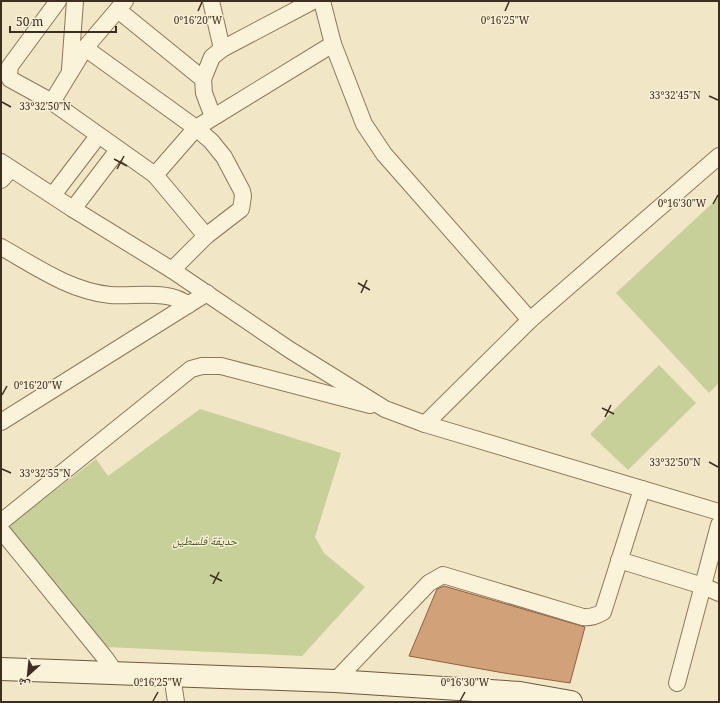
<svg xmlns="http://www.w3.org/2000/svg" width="720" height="703" font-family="Georgia,'Noto Naskh Arabic',serif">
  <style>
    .green { fill: #c7d098 }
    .building { fill: #d1a17a; stroke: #8e613f }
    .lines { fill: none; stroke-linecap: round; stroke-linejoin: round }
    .minor-casing { stroke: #8d775a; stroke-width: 18 }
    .secondary-casing { stroke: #6f583d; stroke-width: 24 }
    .minor { stroke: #fbf2da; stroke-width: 16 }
    .secondary { stroke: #fbf2da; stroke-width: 22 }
    .ticks { fill: none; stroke: #3d2e1f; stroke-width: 1.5 }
    .labels { text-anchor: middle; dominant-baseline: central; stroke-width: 3; stroke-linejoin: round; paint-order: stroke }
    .park-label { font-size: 12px; font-style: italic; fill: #4a5a24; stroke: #f8efd6 }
    .ticks-label { font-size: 10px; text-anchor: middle; fill: #3d2e1f; stroke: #f8efd6; stroke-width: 3; stroke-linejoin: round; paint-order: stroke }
  </style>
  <rect width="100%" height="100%" fill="#f1e6c6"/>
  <!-- green -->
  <g class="green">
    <path d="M719 197V383L709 393 616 293Z"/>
    <path d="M659 365 696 403 628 470 590 434Z"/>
    <path d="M200 409 341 453 315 537 324 553 365 587 302 656 106 647 7 527 96 459 108 476Z"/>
  </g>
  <!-- building -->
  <path class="building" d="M444 586 585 627 570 683 504 673 409 656 437 589Z"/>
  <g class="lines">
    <defs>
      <g id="minor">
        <path d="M58 1 10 66 9 75 10 79 52 102 155 175 206 236"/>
        <path d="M211 1 222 49"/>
        <path d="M322 1 333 44 364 124 384 154 530 320"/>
        <path d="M118 10 203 79"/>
        <path d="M85 48 196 128 211 141 224 157 242 191 243 196 241 209 206 236 172 270"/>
        <path d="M70 69 75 1"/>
        <path d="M52 102 85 48 125 1"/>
        <path d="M213 117 204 93 203 79 212 57 222 49 313 1"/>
        <path d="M1 162 73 209 172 270 290 350 385 409 425 424 719 512"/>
        <path d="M155 175 196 128 333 44"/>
        <path d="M1 180 11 169"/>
        <path d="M53 195 98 136"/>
        <path d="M73 209 118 150"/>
        <path d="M1 247C35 266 70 291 110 295 134 297 169 289 188 305"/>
        <path d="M1 422 207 293"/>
        <path d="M425 424 530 320 719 156"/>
        <path d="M1 522 191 369 202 366H221L370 405"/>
        <path d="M1 530 106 659 115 672"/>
        <path d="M619 560 703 586 719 593"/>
        <path d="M172 675 176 702"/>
        <path d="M335 681 429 583 443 575 583 617C591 618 596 616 603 612L642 489"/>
        <path d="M677 683 719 525"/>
      </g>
      <path id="secondary" d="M1 669 335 681 520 693 571 702"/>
    </defs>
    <!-- minor casing -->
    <use href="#minor" class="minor-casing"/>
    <!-- secondary casing -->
    <use href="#secondary" class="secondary-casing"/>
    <!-- minor -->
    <use href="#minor" class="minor"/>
    <!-- secondary -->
    <use href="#secondary" class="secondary"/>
  </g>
  <!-- ticks -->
  <path class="ticks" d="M198 11 202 2M505 11 509 2M709 96 718 100M2 102 11 107M114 159 127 166M117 169 124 156M713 204 718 195M358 283 370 290M361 293 367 280M2 395 7 386M602 408 614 414M605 417 611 405M709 462 718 467M2 469 11 473M210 575 222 581M213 584 219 572M153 701 158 692M460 701 465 692"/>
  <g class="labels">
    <!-- park labels -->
    <g class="park-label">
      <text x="205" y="542">حديقة فلسطين</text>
    </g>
  </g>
  <g class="ticks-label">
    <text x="198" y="24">0°16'20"W</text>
    <text x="505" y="24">0°16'25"W</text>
    <text x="675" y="99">33°32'45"N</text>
    <text x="45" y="110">33°32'50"N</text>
    <text x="682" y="207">0°16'30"W</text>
    <text x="38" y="389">0°16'20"W</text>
    <text x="675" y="466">33°32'50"N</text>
    <text x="45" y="477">33°32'55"N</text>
    <text x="158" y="686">0°16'25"W</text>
    <text x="465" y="686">0°16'30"W</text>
  </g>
  <!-- border -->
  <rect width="720" height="703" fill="none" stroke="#3d2e1f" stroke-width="4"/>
  <!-- north arrow -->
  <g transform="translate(28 675) rotate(207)" stroke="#f8efd6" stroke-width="3" paint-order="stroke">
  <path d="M0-3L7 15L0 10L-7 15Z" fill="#3d2e1f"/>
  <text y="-6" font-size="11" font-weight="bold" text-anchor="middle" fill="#3d2e1f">ش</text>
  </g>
  <!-- scale -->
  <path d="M10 26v6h106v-6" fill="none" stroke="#3d2e1f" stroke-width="2"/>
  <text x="16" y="26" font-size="12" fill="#3d2e1f" stroke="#f8efd6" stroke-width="3" paint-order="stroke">50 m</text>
</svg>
